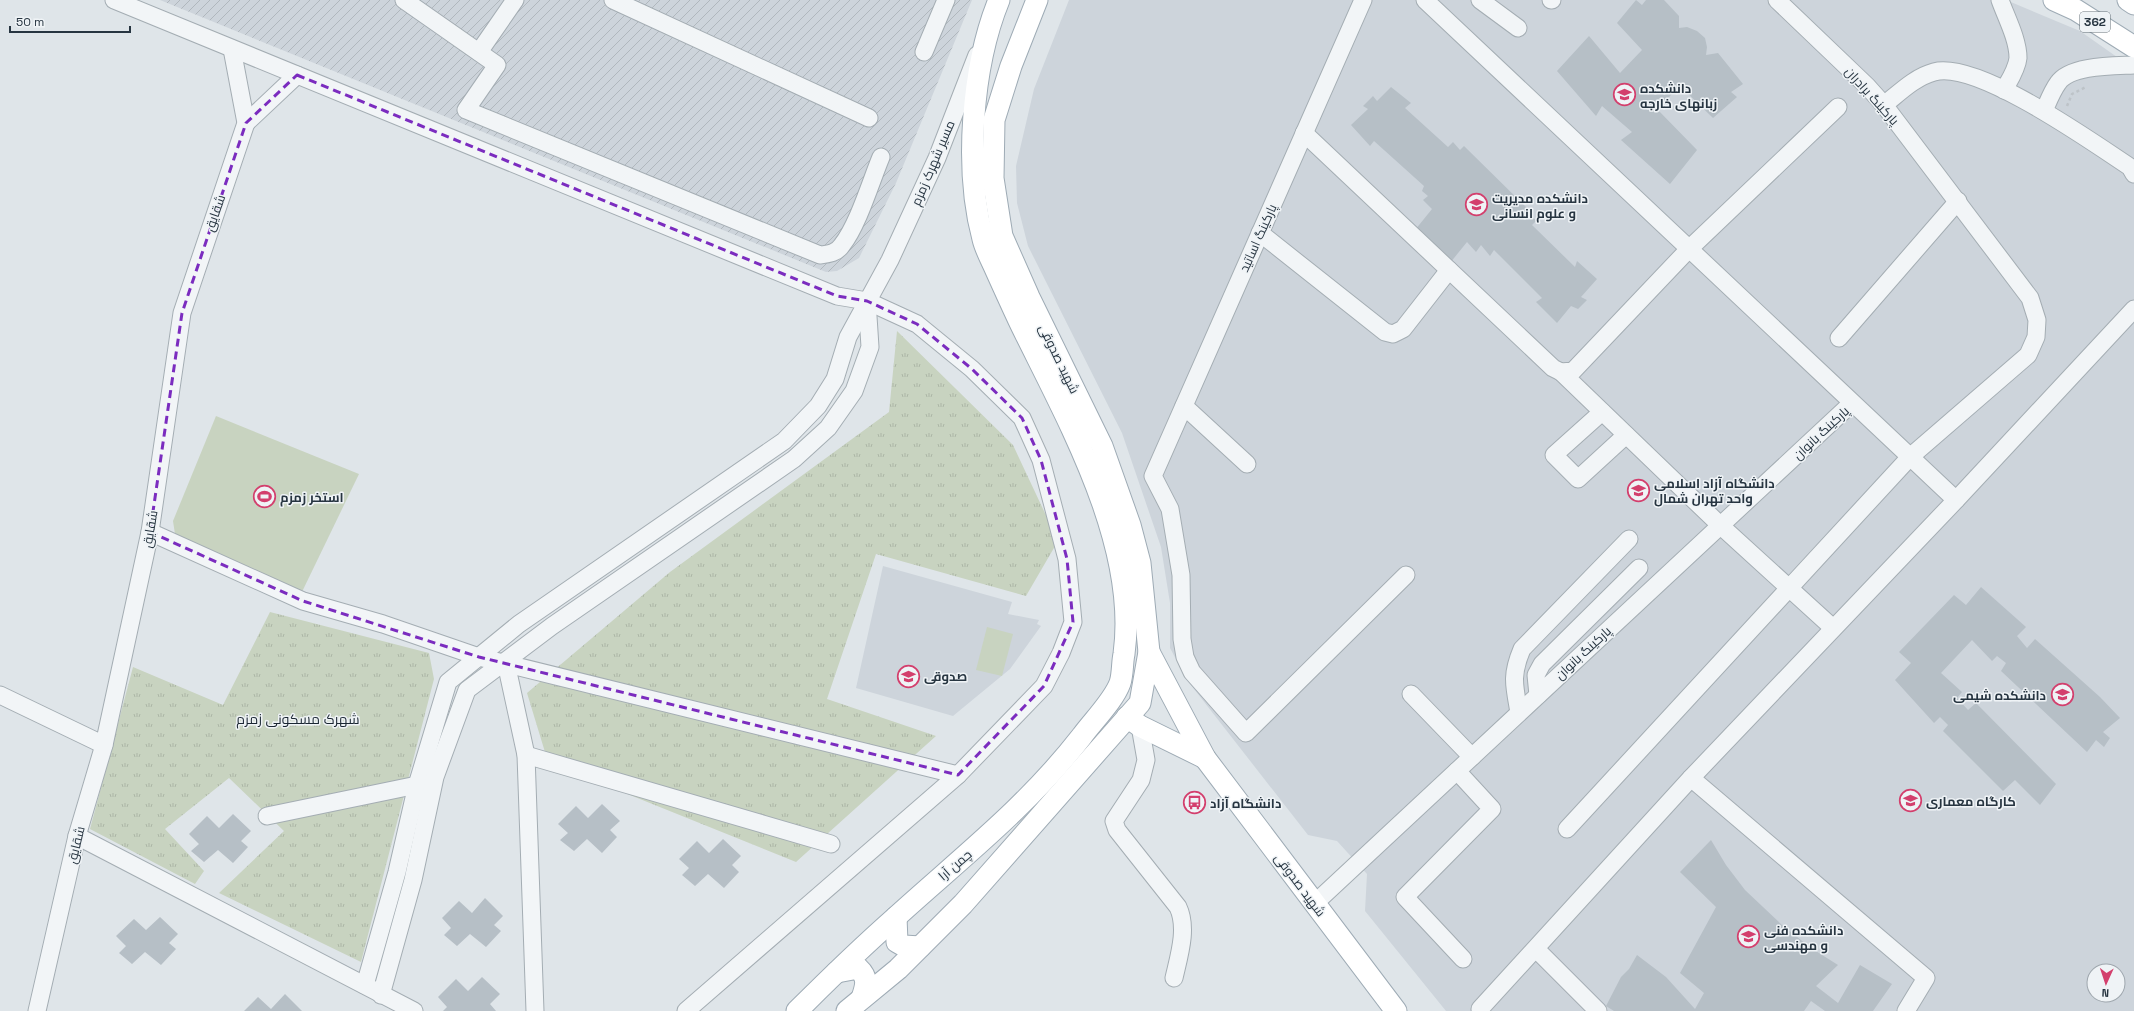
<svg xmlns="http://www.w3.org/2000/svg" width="2134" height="1011" font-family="'Space Grotesk',Cairo,sans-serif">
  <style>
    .built { fill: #cdd4db; fill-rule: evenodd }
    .industrial { fill: url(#industrial-furrows) }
    .green { fill: #c8d3c0 }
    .park { fill: url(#park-tufts) }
    .building { fill: #b6bfc6 }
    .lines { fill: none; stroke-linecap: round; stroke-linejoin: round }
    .minor-casing { stroke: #a4adb3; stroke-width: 19 }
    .major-casing { stroke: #9eabb5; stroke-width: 23 }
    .path { stroke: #bdc3c8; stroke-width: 2.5; stroke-dasharray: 3 3; stroke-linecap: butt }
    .minor { stroke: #f2f5f7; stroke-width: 17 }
    .major { stroke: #fff; stroke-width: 21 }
    .marked { fill: none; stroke: #7b2cbf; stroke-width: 3; stroke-dasharray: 8 5; stroke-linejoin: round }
    .labels { text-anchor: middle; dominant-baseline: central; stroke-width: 3; stroke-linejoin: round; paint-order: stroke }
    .shield { fill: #eff3f6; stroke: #636e77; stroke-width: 1 }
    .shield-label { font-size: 12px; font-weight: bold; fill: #273541 }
    .poi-label { font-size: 13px; font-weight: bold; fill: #273541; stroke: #eff3f6; text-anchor: start }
    .street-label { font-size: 13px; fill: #273541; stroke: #eff3f6 }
    .neighbourhood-label { font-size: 14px; fill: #1a2632; stroke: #eff3f6 }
  </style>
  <defs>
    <pattern id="industrial-furrows" width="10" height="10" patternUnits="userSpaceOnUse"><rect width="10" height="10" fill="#cdd4db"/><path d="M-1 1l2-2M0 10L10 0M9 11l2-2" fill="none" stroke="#b0b7bd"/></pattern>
    <pattern id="park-tufts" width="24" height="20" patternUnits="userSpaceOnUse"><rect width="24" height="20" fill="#c8d3c0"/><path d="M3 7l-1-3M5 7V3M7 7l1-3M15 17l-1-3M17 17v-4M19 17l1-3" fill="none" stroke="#acb6a6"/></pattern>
  </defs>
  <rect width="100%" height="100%" fill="#dfe5e9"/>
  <!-- built -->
  <g class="built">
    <path d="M1069 0H2006L2080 31 2134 69V1011H1446L1365 911 1367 874 1337 841 1308 835 1187 680 1170 648V603L1161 547 1122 433 1028 246 1017 203 1016 166 1034 89ZM2094 971H2118V995H2094Z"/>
    <path d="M883 566 1012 602 1008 614 1039 620 1037 624 1041 626 1010 669 953 716 856 688Z"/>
  </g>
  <!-- industrial -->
  <path class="industrial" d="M160 0H972L896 183 859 258 837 271 826 272Z"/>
  <!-- green -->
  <g class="green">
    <path d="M216 416 359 474 300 596 175 534 173 521Z"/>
    <path d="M987 627 1013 634 1002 676 976 670Z"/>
  </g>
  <!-- park -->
  <g class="park">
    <path d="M897 331 1013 445 1058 541 1026 596 876 554 827 699 936 736 796 862 548 762 527 693 670 572 889 412Z"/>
    <path d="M270 612 429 653 434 679 361 962 219 893 284 831 229 778 165 829 204 871 195 884 90 829 133 667 223 705Z"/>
  </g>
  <!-- building -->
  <g class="building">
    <path d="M1636 0 1642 5 1646 0H1664L1679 16V28L1687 27 1697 31 1705 38 1707 47 1706 55 1718 53 1743 84 1731 92 1737 97 1713 118 1680 86 1657 109 1697 150 1670 184 1621 140 1632 132 1602 106 1596 116 1557 71 1589 36 1620 73 1642 50 1617 23Z"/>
    <path d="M1391 87 1411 103 1405 108 1448 147 1453 142 1460 150 1464 146 1530 211 1527 215 1537 220 1532 225 1575 267 1577 261 1597 279 1581 297 1587 300 1578 309 1571 306 1557 323 1536 302 1542 298 1494 250 1490 256 1481 245 1476 252 1467 242 1450 263 1415 230 1432 209 1423 200 1428 196 1422 191 1424 186 1374 141 1370 146 1351 125 1368 109 1363 106 1373 96 1377 101Z"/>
    <path d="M1981 587 2026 627 2017 636 2027 648 2035 639 2100 697 2120 718 2103 732 2110 738 2104 747 2096 740 2087 752 2001 671 2006 663 1997 656 1992 661 1972 640 1941 673 1962 692 1957 698 1968 710 1976 703 2056 784 2040 805 2015 780 2003 791 1943 731 1948 725 1940 717 1934 723 1895 680 1911 663 1899 652 1954 595 1966 605Z"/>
    <path d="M602 804 620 821 610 830 617 837 602 853 587 839 574 851 560 840 568 833 558 824 576 806 588 818Z"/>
    <path d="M233 814 251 831 241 841 248 847 233 863 218 850 204 862 191 851 199 844 189 834 207 816 219 828Z"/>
    <path d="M723 839 741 856 732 865 739 872 724 888 708 874 695 886 682 875 689 868 679 859 697 841 709 853Z"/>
    <path d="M1711 840 1726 865 1745 890 1782 925 1811 948 1838 965 1816 986 1838 1003 1860 965 1892 984 1873 1011H1825L1811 1001 1804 1011H1614L1606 1006 1621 977 1629 969 1637 955 1666 977 1695 1009 1704 993 1680 973 1716 907 1680 872Z"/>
    <path d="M485 898 503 916 494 925 501 931 486 947 470 934 457 946 444 935 451 928 442 918 459 901 472 913Z"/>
    <path d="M160 917 178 934 169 943 176 949 161 965 145 952 132 964 119 953 126 946 116 936 134 919 146 930Z"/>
    <path d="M482 977 500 994 490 1004 496 1011H443L447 1007 438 997 456 979 468 991Z"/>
    <path d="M285 994 302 1011H244L258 997 271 1009Z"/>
  </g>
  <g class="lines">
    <defs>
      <g id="minor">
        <path d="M114 0 837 296 867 301 917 324 972 369 1022 418 1041 460 1067 559 1073 622 1061 653 1044 686 958 775 686 1011"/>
        <path d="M404 0 497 65 466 110 820 255C829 254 837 253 842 245 858 225 871 181 881 157"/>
        <path d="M613 0 869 118"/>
        <path d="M1363 0 1153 476 1170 509 1181 575 1182 639 1185 657 1192 672 1246 733 1406 575"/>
        <path d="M1425 0 1956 500 2134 309"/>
        <path d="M1480 0 1518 28"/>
        <path d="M1551 0H1552"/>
        <path d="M2000 0C2006 17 2018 39 2018 58 2017 69 2009 81 2004 90"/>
        <path d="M479 52 515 0"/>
        <path d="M924 52 946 0"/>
        <path d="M1884 105C1899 93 1915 77 1934 72 1977 60 2092 142 2130 167L2134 174"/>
        <path d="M2044 111C2048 102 2052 91 2058 83 2070 65 2114 66 2134 65"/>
        <path d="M246 123 297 75"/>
        <path d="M1304 133 1553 368 1561 372 1573 371 1689 249 1838 107"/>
        <path d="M1260 233 1385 332 1393 334 1403 329 1449 270"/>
        <path d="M1839 338 1958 201"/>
        <path d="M1561 372 1721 526 1833 628"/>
        <path d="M1184 406 1247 464"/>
        <path d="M1602 412 1554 455 1578 479 1626 435"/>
        <path d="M150 532 303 601 383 624 479 657 958 775"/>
        <path d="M506 663 526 755 535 1011"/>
        <path d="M1411 694 1472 757"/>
        <path d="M0 695 104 745"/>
        <path d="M1538 695 1536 675 1542 664 1639 568"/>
        <path d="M1519 712C1514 685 1511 675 1522 649L1629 539"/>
        <path d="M1140 726 1146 760 1141 780 1114 821 1117 830 1178 907C1188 928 1179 956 1174 978"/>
        <path d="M526 755 831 844"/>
        <path d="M1457 771 1492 809 1405 897 1463 959"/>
        <path d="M1691 778 1926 978 1906 1011"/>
        <path d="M267 816 417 785 425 781"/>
        <path d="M1567 829 1910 457 2028 355 2036 337 2037 320 2030 298 1884 105 1867 86 1777 0"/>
        <path d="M77 836 414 1011"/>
        <path d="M1314 904 1852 403"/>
        <path d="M1536 949 1598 1011"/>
        <path d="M365 985 397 872 417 785 448 682 519 624 784 441 818 406 835 379 848 337 890 260 937 158 977 55"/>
        <path d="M381 995 413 880 435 777 467 690 552 626 794 459 828 428 854 391 870 347 867 301"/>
        <path d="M1480 1009 1691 778 1956 500"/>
        <path d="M37 1011 77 836 104 745 150 532 182 313 246 123 232 49"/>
      </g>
      <g id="major">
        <path d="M2054 0 2076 10 2134 47"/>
        <path d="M2128 0 2134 4"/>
        <path d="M1149 652 1205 758 1396 1011"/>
        <path d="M1127 717 1140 726 1205 758"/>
        <path d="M896 917 897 942 904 946 920 947"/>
        <path d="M837 972 858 968C869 978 866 986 862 998"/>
        <path d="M797 1011C829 979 862 947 896 917 962 857 1027 807 1082 736 1093 721 1114 700 1120 683 1123 674 1122 663 1124 654 1139 545 1068 421 1021 325 1012 306 1003 286 994 266 990 257 985 248 983 239 964 169 972 66 999 0"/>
        <path d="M847 1011 898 969 963 904 1140 703 1149 652 1140 563 1130 525 1102 446 1029 297 1002 236 993 178 994 120 1011 66 1037 0"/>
      </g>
    </defs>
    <!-- minor casing -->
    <use href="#minor" class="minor-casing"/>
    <!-- major casing -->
    <use href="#major" class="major-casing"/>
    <!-- path -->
    <path class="path" d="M2067 106 2072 94 2086 87"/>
    <!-- minor -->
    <use href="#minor" class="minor"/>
    <!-- major -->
    <use href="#major" class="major"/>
  </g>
  <!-- marked area -->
  <path class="marked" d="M297 75 837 296 867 301 917 324 972 369 1022 418 1041 460 1067 559 1073 622 1044 686 958 775 479 657 303 601 150 532 182 313 246 123Z"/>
  <!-- icons -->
  <defs>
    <symbol id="university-ring" viewBox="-11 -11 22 22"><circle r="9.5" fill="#eff3f6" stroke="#d33f6d" stroke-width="1.5"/><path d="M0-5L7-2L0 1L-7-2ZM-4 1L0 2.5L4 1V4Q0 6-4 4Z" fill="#d33f6d"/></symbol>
    <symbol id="stadium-ring" viewBox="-11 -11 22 22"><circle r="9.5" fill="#eff3f6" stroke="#d33f6d" stroke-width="1.5"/><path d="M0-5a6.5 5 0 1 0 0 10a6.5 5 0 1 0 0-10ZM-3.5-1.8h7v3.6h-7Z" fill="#d33f6d"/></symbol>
    <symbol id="school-ring" viewBox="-11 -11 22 22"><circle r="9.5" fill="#eff3f6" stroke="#d33f6d" stroke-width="1.5"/><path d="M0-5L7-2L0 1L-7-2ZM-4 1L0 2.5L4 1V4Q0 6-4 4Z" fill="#d33f6d"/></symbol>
    <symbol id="bus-ring" viewBox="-11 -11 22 22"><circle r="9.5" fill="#eff3f6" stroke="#d33f6d" stroke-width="1.5"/><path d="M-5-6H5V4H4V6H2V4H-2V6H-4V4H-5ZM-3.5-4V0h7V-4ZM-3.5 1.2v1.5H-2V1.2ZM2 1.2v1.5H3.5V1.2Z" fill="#d33f6d"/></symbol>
  </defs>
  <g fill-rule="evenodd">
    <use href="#university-ring" x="1612" y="82" width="25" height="25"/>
    <use href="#university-ring" x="1464" y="192" width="25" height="25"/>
    <use href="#university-ring" x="1626" y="478" width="25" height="25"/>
    <use href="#stadium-ring" x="252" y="484" width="25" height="25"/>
    <use href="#school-ring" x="896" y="664" width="25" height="25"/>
    <use href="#university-ring" x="2050" y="682" width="25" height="25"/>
    <use href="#university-ring" x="1898" y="788" width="25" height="25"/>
    <use href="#bus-ring" x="1182" y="790" width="25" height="25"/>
    <use href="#university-ring" x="1736" y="924" width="25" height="25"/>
  </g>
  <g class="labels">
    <!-- shield labels -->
    <rect class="shield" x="2080" y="12" width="30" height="20" rx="3"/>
    <g class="shield-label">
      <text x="2095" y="22">362</text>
    </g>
    <!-- poi labels -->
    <g class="poi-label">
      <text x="1640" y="88">دانشکده<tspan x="1640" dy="15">زبانهای خارجه</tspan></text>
      <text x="1492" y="198">دانشکده مدیریت<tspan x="1492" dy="15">و علوم انسانی</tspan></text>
      <text x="1654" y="483">دانشگاه آزاد اسلامی<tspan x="1654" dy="15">واحد تهران شمال</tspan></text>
      <text x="280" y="497">استخر زمزم</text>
      <text x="924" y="676">صدوقی</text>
      <text x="2046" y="695" text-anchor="end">دانشکده شیمی</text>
      <text x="1926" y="801">کارگاه معماری</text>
      <text x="1210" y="803">دانشگاه آزاد</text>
      <text x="1764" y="930">دانشکده فنی<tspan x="1764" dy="15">و مهندسی</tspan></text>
    </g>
    <!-- street labels -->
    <g class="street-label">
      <text transform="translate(1872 96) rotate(48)">پارکینگ برادران</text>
      <text transform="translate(933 163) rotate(-67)">مسیر شهرک زمزم</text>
      <text transform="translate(215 213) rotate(-71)">شقایق</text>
      <text transform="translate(1258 238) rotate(-66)">پارکینگ اساتید</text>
      <text transform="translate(1059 359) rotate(64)">شهید صدوقی</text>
      <text transform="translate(1821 433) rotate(-43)">پارکینگ بانوان</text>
      <text transform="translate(150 529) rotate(-80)">شقایق</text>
      <text transform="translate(1583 653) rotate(-43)">پارکینگ بانوان</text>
      <text transform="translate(76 845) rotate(-76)">شقایق</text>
      <text transform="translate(955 865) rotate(-41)">چمن آرا</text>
      <text transform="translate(1300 885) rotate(53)">شهید صدوقی</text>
    </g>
    <!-- neighbourhood labels -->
    <g class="neighbourhood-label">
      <text x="298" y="719">شهرک مسکونی زمزم</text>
    </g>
  </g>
  <!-- north arrow -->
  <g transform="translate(2106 983) rotate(183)"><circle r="19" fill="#eff3f6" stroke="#9fa7ae"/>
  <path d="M0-3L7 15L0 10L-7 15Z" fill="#d33f6d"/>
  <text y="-6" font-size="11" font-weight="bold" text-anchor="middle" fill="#273541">N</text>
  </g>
  <!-- scale -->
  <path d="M10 26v6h120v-6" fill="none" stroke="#273541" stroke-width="2"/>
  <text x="16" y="26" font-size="12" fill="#273541" stroke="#eff3f6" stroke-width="3" paint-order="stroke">50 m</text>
</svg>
